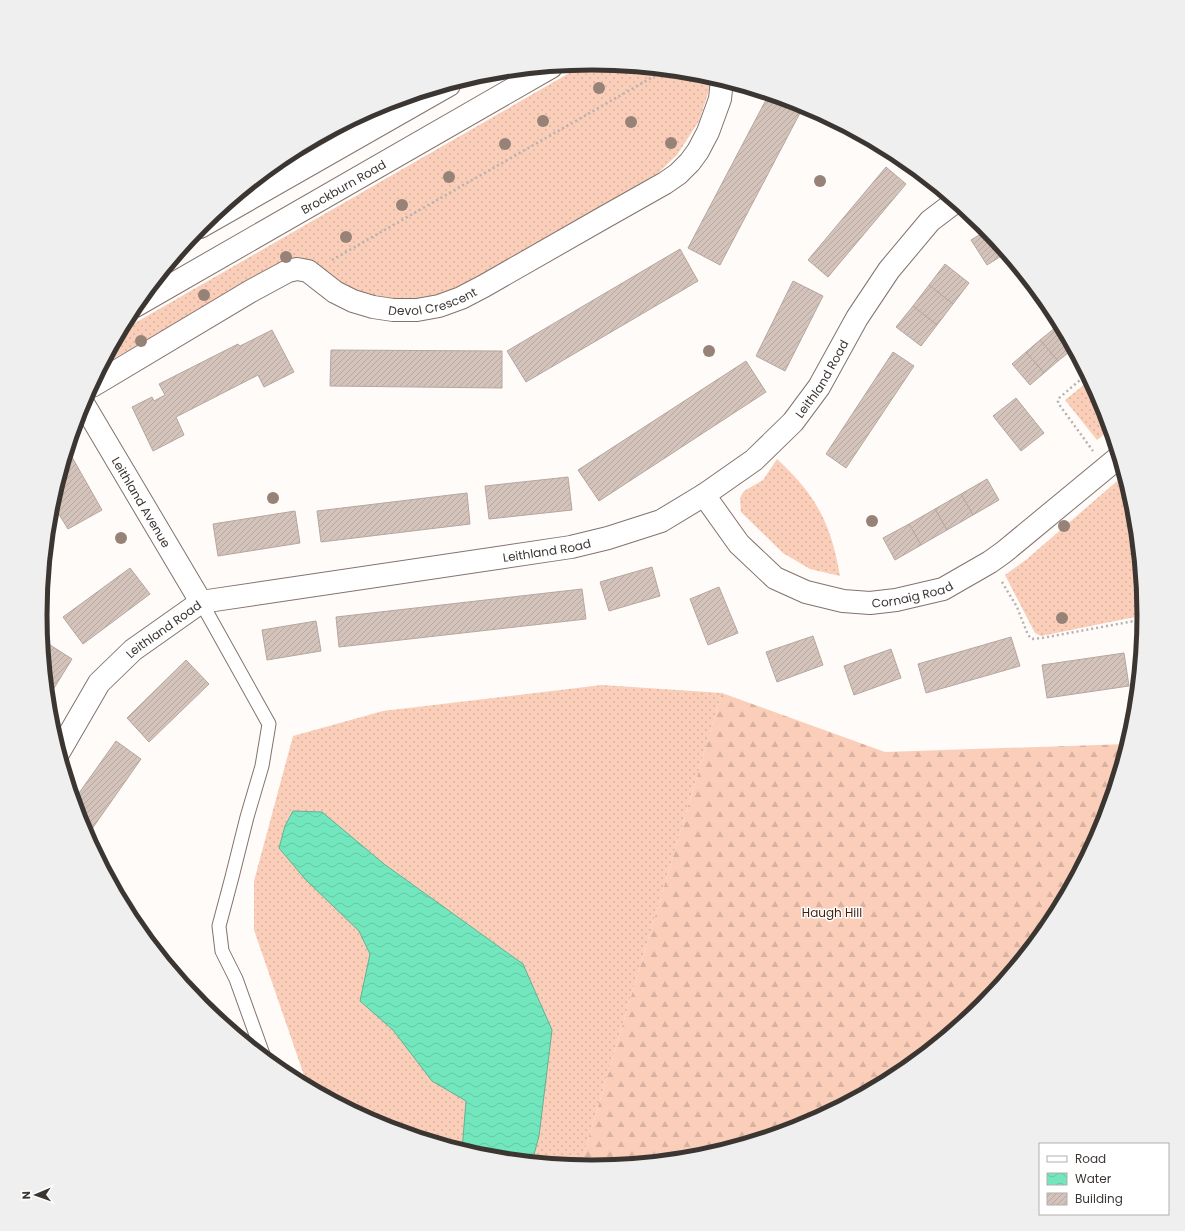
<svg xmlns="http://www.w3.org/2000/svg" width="1185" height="1231" font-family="Poppins,sans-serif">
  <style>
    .grass { fill: url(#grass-dots) }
    .forest { fill: url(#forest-firs) }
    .water { fill: url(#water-waves); stroke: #62b294 }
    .building { fill: url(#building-hatch); stroke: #b6a79f }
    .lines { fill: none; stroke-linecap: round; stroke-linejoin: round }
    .service-casing { stroke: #82736d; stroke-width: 15 }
    .minor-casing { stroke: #82736d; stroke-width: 24 }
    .tertiary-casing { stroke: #82736d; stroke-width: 24 }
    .path { stroke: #b5b1af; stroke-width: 2.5; stroke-dasharray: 2 3; stroke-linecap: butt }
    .service { stroke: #fff; stroke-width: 13 }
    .minor { stroke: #fff; stroke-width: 22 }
    .tertiary { stroke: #fff; stroke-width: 22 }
    .tree { fill: #978277 }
    .labels { text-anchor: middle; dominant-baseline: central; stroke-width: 3; stroke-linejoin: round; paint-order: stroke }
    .street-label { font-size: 12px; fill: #3c3633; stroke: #fff }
    .park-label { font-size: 12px; fill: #421f0d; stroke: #fff }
    .rim { fill: none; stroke: #3c3633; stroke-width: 5 }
  </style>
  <defs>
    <pattern id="grass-dots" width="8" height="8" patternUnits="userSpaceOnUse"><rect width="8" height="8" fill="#faceb9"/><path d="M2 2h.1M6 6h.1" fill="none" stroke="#d7b2a0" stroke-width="1.8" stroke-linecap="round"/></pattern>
    <pattern id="forest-firs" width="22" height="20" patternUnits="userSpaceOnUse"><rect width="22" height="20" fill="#faceb9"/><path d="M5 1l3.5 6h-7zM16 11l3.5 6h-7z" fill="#d7b2a0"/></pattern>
    <pattern id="water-waves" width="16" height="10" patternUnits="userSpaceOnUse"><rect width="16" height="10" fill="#72e7be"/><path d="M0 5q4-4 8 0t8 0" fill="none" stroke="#64c7a4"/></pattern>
    <pattern id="building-hatch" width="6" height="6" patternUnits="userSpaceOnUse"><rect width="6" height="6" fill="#d3c3bb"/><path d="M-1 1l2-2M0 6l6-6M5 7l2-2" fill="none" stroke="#b6a8a1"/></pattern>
  </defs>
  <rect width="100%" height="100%" fill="#fefbf9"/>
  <!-- grass -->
  <g class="grass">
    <path d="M593 63 701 74 710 77 711 84 699 121 677 155 658 173 458 289 421 302 357 295 306 260 300 257 114 358 110 352 121 331 585 64Z"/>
    <path d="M386 103 266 172 286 156 381 105Z"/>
    <path d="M1090 380 1103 404 1111 429 1097 440 1065 400Z"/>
    <path d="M777 459C816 495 831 523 840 576L810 569 783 553 741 512 740 498 744 491 763 480Z"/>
    <path d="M1124 475 1134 508 1145 615 1041 636 1035 633 1005 575 1027 559Z"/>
    <path d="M602 685 722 693 580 1167 484 1157 381 1126 308 1087 254 930V881L293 736 383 711Z"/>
  </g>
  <!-- forest -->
  <path class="forest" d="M722 693 885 752 1128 744 1103 827 1052 923 983 1006 899 1075 804 1126 700 1157 592 1168 580 1167Z"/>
  <!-- water -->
  <path class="water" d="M293 811 322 812 384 864 523 964 552 1030 539 1136 532 1162 484 1157 462 1151 466 1101 432 1081 393 1030 360 1001 370 954 359 931 305 879 279 848 285 826Z"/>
  <!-- building -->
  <g class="building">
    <path d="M768 96 800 113 720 265 688 248Z"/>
    <path d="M886 167 906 184 828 277 808 260Z"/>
    <path d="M987 230 1006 253 987 265 971 240Z"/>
    <path d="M680 249 698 281 526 382 507 351Z"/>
    <path d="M945 264 969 283 953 304 929 285Z"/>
    <path d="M793 281 823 296 785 371 756 356Z"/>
    <path d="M929 285 953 304 937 325 913 306Z"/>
    <path d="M913 306 937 325 921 346 896 327Z"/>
    <path d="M1060 323 1073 348V349L1055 328Z"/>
    <path d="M1055 328 1073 349 1058 361 1040 340Z"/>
    <path d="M272 330 294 372 264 387 258 375 176 417 184 435 153 451 132 407 152 397 154 401 165 395 159 384 238 344 240 346Z"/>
    <path d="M1040 340 1058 361 1044 373 1026 352Z"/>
    <path d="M331 350 502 351V388L330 386Z"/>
    <path d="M893 352 914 366 846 468 826 454Z"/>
    <path d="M1026 352 1044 373 1030 385 1012 364Z"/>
    <path d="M746 361 766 392 599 501 578 470Z"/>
    <path d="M1016 398 1044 433 1021 451 993 416Z"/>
    <path d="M68 450 102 510 68 529 52 503Z"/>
    <path d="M568 477 572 510 489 519 485 486Z"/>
    <path d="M987 479 999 500 973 515 961 494Z"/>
    <path d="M467 493 470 524 321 542 317 511Z"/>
    <path d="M961 494 973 515 947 530 935 509Z"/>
    <path d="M935 509 947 530 921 545 909 524Z"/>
    <path d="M295 511 300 543 218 556 213 524Z"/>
    <path d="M909 524 921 545 895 560 883 538Z"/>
    <path d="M652 567 660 596 609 611 600 582Z"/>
    <path d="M130 568 150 594 83 644 63 617Z"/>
    <path d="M719 587 738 633 708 645 690 599Z"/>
    <path d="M582 589 586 619 339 647 336 617Z"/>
    <path d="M316 621 321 651 267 660 262 630Z"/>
    <path d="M813 636 823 665 777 682 766 652Z"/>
    <path d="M1011 637 1020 666 926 693 918 664Z"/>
    <path d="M44 641 72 659 48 698 43 643Z"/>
    <path d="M891 649 901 678 854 695 844 666Z"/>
    <path d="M1124 653 1129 686 1047 698 1042 665Z"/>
    <path d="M186 660 209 684 149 742 127 718Z"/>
    <path d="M116 741 141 759 87 836 82 827 74 800Z"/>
  </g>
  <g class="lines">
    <defs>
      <path id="service" d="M201 602 269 724 262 766 247 817 232 877 219 926 222 951 236 979 264 1057"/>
      <g id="minor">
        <path id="s1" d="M92 386 251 291 288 271 297 269 308 271 335 292 353 301 373 307 393 310H417L439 306 461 298 484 286 603 218 665 183 678 174 690 162 698 151 708 132 720 99 722 80"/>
        <path id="s2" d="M83 403 201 602"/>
        <path id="s3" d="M704 495 739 544 775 578 806 592 843 601 870 603 896 600 943 589 990 562 1004 552 1119 457"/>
        <path id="s4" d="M59 752 99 683 133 650 201 602 571 547 608 538 661 521 704 495 754 460 793 422 819 387 857 318 889 270 930 221 955 202"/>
      </g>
      <g id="tertiary">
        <path d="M200 227 449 85"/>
        <path id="s5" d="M135 306 551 67"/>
      </g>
    </defs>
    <!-- service casing -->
    <use href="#service" class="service-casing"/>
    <!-- minor casing -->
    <use href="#minor" class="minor-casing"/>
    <!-- tertiary casing -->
    <use href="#tertiary" class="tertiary-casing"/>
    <!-- path -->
    <g class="path">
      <path d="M332 260 665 70"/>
      <path d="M1087 374 1058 399V403L1093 451"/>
      <path d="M1002 582 1017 607 1028 635 1032 639 1042 638 1145 619"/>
    </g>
    <!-- service -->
    <use href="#service" class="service"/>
    <!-- minor -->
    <use href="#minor" class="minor"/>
    <!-- tertiary -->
    <use href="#tertiary" class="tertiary"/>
  </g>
  <!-- trees -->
  <g class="tree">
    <circle cx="599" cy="88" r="6"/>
    <circle cx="543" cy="121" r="6"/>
    <circle cx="631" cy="122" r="6"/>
    <circle cx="671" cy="143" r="6"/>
    <circle cx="505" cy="144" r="6"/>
    <circle cx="449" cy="177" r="6"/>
    <circle cx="820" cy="181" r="6"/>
    <circle cx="402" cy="205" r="6"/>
    <circle cx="346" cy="237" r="6"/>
    <circle cx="286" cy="257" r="6"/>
    <circle cx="204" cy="295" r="6"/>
    <circle cx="141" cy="341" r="6"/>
    <circle cx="709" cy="351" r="6"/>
    <circle cx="273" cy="498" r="6"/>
    <circle cx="872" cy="521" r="6"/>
    <circle cx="1064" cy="526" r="6"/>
    <circle cx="121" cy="538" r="6"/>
    <circle cx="1062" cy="618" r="6"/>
  </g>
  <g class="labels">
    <!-- street labels -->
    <g class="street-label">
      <text stroke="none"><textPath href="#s5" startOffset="240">Brockburn Road</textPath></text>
      <text stroke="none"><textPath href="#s1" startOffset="384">Devol Crescent</textPath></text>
      <text stroke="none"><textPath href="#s4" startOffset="896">Leithland Road</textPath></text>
      <text stroke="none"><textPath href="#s2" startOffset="115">Leithland Avenue</textPath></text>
      <text stroke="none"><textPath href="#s4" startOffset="560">Leithland Road</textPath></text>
      <text stroke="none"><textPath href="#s3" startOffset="252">Cornaig Road</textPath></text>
      <text stroke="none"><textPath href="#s4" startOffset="164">Leithland Road</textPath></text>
    </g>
    <!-- park labels -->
    <g class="park-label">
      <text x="832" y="912">Haugh Hill</text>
    </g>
  </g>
  <!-- crop -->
  <path d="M0 0H1185V1231H0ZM47 615a545 545 0 1 1 1090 0a545 545 0 1 1-1090 0Z" fill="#efefef" fill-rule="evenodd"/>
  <path class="rim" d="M47 615a545 545 0 1 1 1090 0a545 545 0 1 1-1090 0Z"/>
  <!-- legend -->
  <rect x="1039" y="1143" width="130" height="72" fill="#ffffff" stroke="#b1afad"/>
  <rect x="1047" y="1156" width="20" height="6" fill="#ffffff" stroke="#b1afad"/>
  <text x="1075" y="1163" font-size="12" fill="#3c3633">Road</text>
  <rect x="1047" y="1173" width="20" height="12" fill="url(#water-waves)" stroke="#b1afad"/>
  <text x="1075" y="1183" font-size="12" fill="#3c3633">Water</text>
  <rect x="1047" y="1193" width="20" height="12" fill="url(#building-hatch)" stroke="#b1afad"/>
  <text x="1075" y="1203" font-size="12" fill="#3c3633">Building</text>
  <!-- north arrow -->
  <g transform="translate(36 1195) rotate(268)" stroke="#ffffff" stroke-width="3" paint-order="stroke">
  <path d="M0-3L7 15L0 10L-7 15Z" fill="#3c3633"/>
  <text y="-6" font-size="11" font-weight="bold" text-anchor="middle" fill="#3c3633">N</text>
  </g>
</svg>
